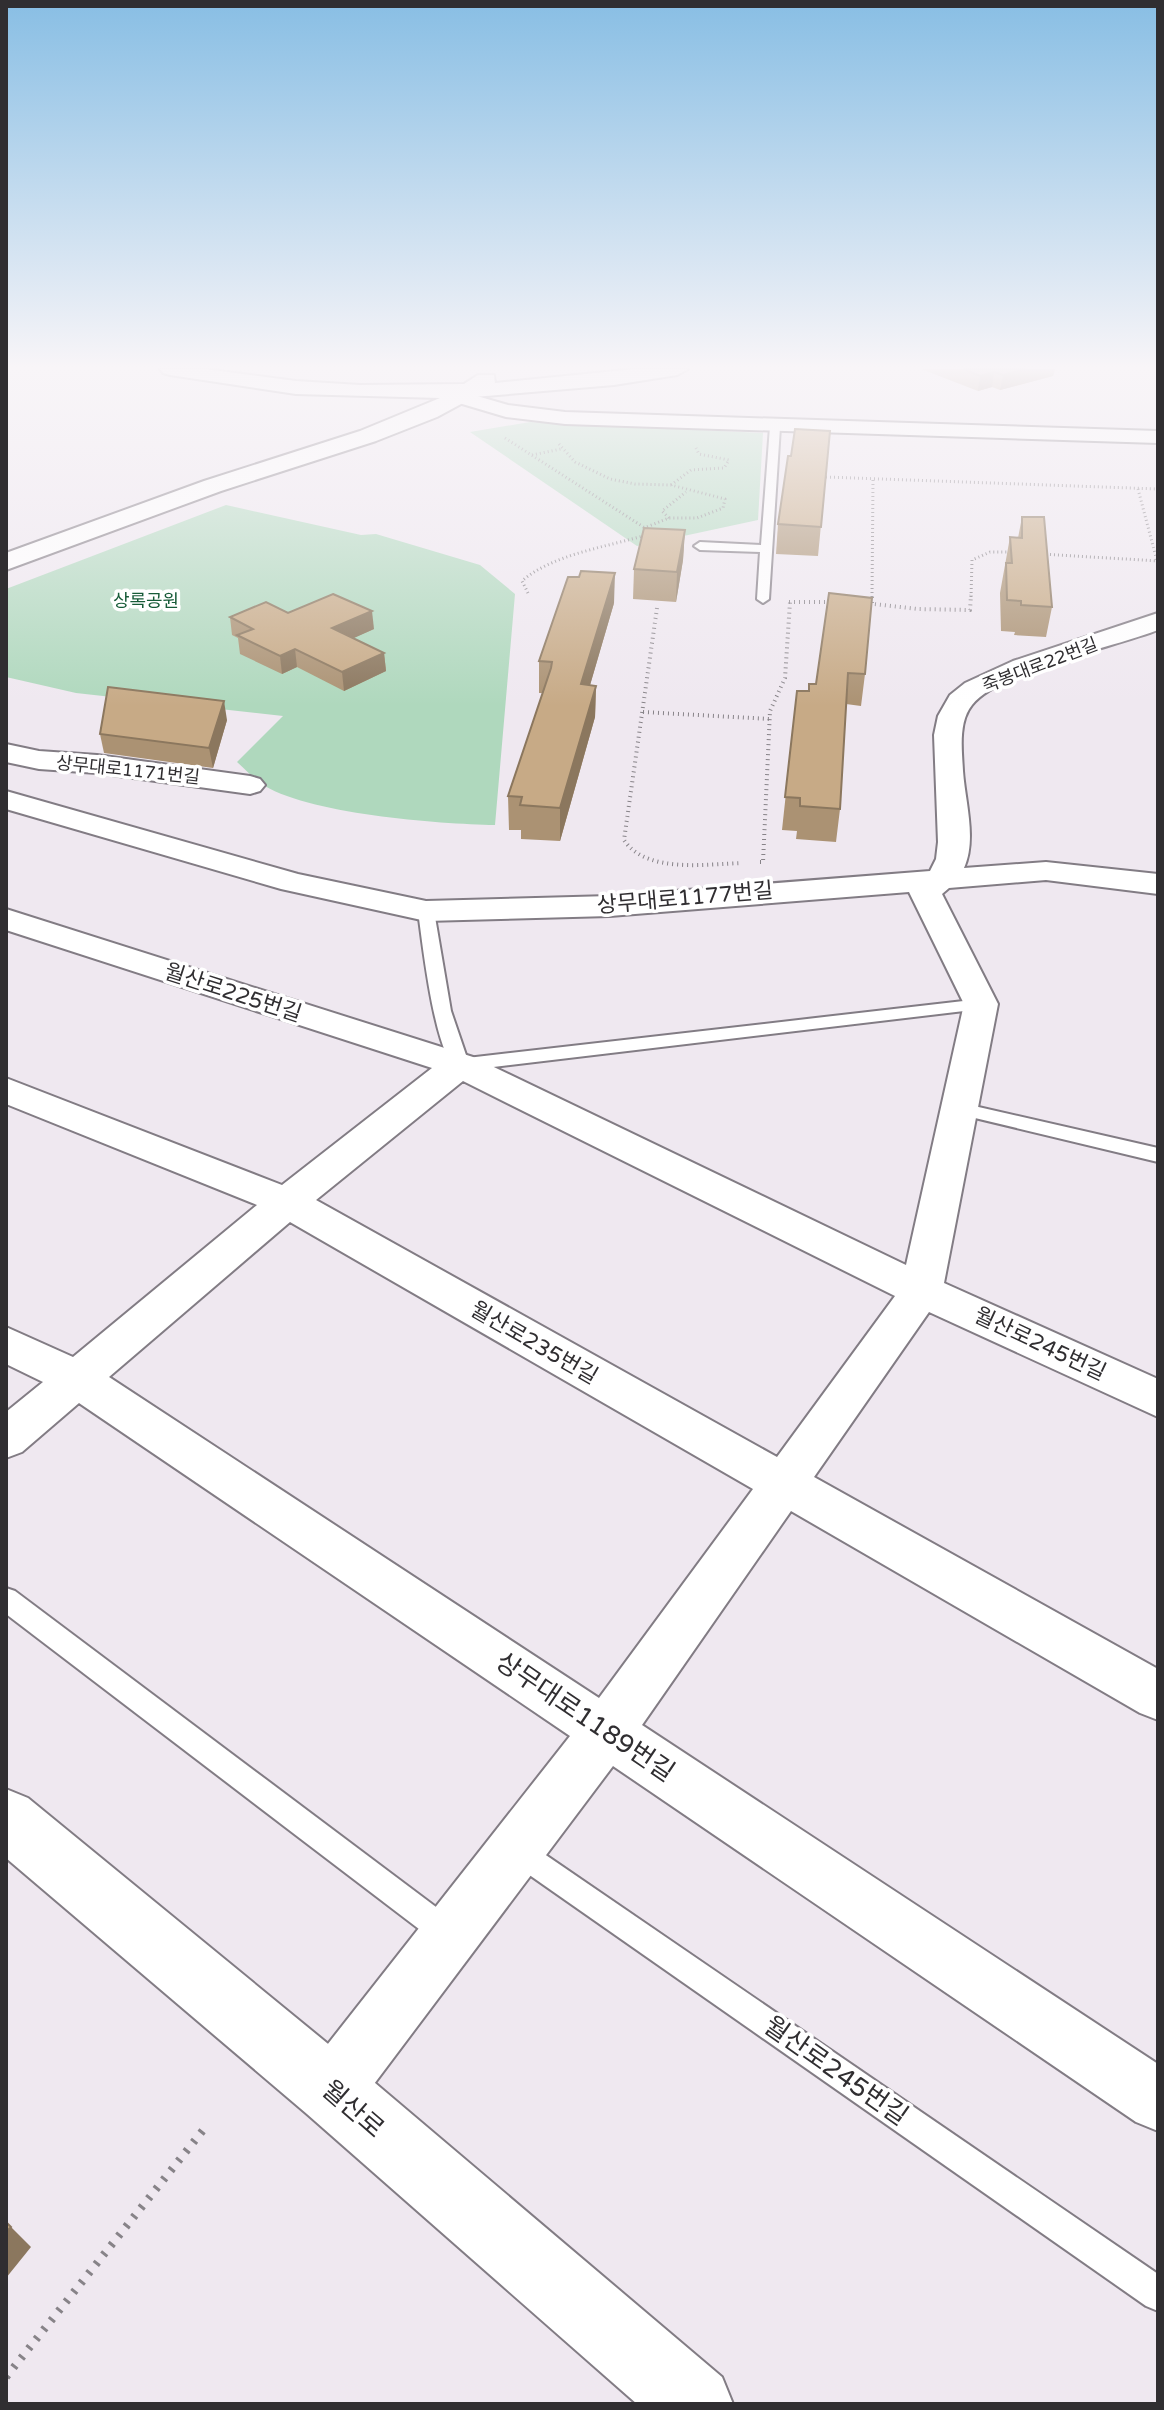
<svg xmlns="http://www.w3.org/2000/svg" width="1164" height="2410" font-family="'Varela Round','Noto Sans KR',sans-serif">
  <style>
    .green { fill: #afd8bd }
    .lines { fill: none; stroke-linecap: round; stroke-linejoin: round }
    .service-casing { stroke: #827c84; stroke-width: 4 }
    .minor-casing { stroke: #827c84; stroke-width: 4 }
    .tertiary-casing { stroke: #827c84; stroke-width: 4 }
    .path-far2 { stroke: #878388; stroke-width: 3; stroke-dasharray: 1 3; stroke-linecap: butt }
    .path-far1 { stroke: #878388; stroke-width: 4; stroke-dasharray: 1 4; stroke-linecap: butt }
    .path { stroke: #878388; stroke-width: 8; stroke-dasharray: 3 9; stroke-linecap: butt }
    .service { fill: #fff; fill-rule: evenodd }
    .minor { fill: #fff; fill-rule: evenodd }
    .tertiary { fill: #fff; fill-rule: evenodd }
    .wall { fill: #ab9273 }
    .shaded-wall { fill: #8b775e }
    .building { fill: #c7aa86; stroke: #8b775e; stroke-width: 2 }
    .labels { text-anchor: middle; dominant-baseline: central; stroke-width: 7; stroke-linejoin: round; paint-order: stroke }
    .far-park-label { font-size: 18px; fill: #175b38; stroke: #fff }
    .far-street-label { font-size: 18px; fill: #302e31; stroke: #fff }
    .street-label { font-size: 22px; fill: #302e31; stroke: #fff }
    .near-street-label { font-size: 26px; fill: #302e31; stroke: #fff }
  </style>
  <rect width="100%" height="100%" fill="#efe8f0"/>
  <!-- green -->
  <g class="green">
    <path d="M530 422 763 433 758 520 637 546 470 432Z"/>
    <path d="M226 505 361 535 376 534 480 565 515 594 495 825C439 824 305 814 260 783 252 777 245 769 237 762L283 716 76 693 6 677V589Z"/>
  </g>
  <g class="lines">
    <defs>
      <g id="service">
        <path d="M775 424 780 427 769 599 763 603 757 599 760 552 700 550 694 546 700 542 761 545 770 427Z"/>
        <path d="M426 906 434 911 451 1011 467 1058 981 999 990 1004 981 1009 460 1071C435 1064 422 938 418 911Z"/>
        <path d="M961 1103 1158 1148V1162L954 1113 952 1109Z"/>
        <path d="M6 1588 15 1591 456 1922 461 1932 456 1942 446 1947 436 1942 6 1614Z"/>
        <path d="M518 1836 1158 2274V2311L1146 2306 508 1860 504 1850 508 1840Z"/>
      </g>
      <g id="minor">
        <path d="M439 385 508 405 565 412 1158 431V443L565 424 506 417 432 395 429 391 432 387Z"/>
        <path d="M1158 613V630C1115 647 998 671 972 705 958 722 962 751 963 771 965 801 977 839 964 868L1046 862 1158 874V894L1046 880 949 888 942 894 998 1004 944 1283 1158 1379V1417L929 1312 814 1477 1158 1669V1720L1140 1713 791 1511 642 1725 1158 2064V2131L1136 2122 613 1766 353 2112 331 2121 309 2112 300 2090 309 2068 570 1736 79 1403 22 1452 6 1458V1412L43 1382 6 1364V1327L73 1357 257 1205 6 1104V1078L282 1185 432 1068 6 930V909L473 1057 906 1265 964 1004 909 892 610 916 426 921 281 889 6 809V791L298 874 426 901 610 896 930 871 936 859 938 842 934 735 938 716 950 695 965 683 1013 661ZM463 1081 895 1296 777 1457 316 1200ZM290 1222 753 1489 599 1698 109 1377Z"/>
        <path d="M6 744 39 751 97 755 250 776 260 779 265 785 260 791 250 794 97 773 39 769 6 762Z"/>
      </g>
      <g id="tertiary">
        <path d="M160 369H205L296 381 360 385 464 384 478 375H494L495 383 635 369H688L677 375 614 385 474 397 437 417 376 441 221 491 6 570V553L204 481 360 431 440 398 296 394 170 375 163 373Z"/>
        <path d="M6 1789 28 1798 355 2066 722 2377 733 2404H637L307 2114 6 1858Z"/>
      </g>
    </defs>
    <!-- service casing -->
    <use href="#service" class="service-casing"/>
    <!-- minor casing -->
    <use href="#minor" class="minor-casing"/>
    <!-- tertiary casing -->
    <use href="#tertiary" class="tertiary-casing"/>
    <!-- path-far2 -->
    <g class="path-far2">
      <path d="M505 438 645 528"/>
      <path d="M559 444 575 462 610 479 635 484 671 485 725 499 723 508 697 518H669L644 528"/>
      <path d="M532 455 561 449"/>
      <path d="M826 477 1158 489"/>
      <path d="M671 485 691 470 724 468 729 460 699 454 696 448"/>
      <path d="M1138 489 1157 561"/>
      <path d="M669 518 662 511 686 492"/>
      <path d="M1042 554 1158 561"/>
      <path d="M528 593 522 581C553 554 607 547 646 535"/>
      <path d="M872 597 873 479"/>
      <path d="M971 597 972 560 990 552H1012"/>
    </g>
    <!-- path-far1 -->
    <g class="path-far1">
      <path d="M789 602H831"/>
      <path d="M865 603 918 609 970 610 971 595"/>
      <path d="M872 603V595"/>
      <path d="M657 608 624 840C646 874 707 864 742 863"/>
      <path d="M643 712 770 719"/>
      <path d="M760 862H763L770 711 785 678 790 602"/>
    </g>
    <!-- path -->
    <path class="path" d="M6 2377 208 2124"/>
    <!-- service -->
    <use href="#service" class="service"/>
    <!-- minor -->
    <use href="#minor" class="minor"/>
    <!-- tertiary -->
    <use href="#tertiary" class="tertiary"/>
  </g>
  <!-- wall -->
  <g class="wall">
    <path d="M921 369H1055L1053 376 1000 390 992 387 978 391Z"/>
    <path d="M830 431 818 556 776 554 778 524 791 456Z"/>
    <path d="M1022 517 1052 607 1046 637 1014 635 1015 632 1001 631 1000 593 1010 537 1018 538Z"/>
    <path d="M685 530 683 560 676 602 633 599 634 569Z"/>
    <path d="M829 593 865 674 861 706 846 704 840 809 836 842 796 839 797 831 782 830 797 691H809L816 684Z"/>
    <path d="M614 603 590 685 596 686 595 717 560 841 521 839V830H509L508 796 543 693H539V661Z"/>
    <path d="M288 613 374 629 353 638 384 653 386 671 344 691 297 667 282 674 240 654 238 638 232 635 230 617Z"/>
    <path d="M227 720 213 768 104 753 100 734Z"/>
  </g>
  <!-- shaded-wall -->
  <g class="shaded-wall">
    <path d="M1026 369H1055L1053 376 1000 390 1003 375Z"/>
    <path d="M994 372 992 387 978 391 980 376Z"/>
    <path d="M685 530 683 560 676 602 677 572Z"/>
    <path d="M615 573 614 603 581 716V684Z"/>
    <path d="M372 611 374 629 334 647 332 628Z"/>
    <path d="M295 649 297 667 282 674 280 656Z"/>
    <path d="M384 653 386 671 344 691 342 672Z"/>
    <path d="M596 686 595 717 560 841V808Z"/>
    <path d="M224 701 227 720 213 768 209 748Z"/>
    <path d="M11 2227 31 2247 6 2278V2232Z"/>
  </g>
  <!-- building -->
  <g class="building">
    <path d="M963 369H1026L1003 375 994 372 980 376Z"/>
    <path d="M795 429 830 431 821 527 778 524 788 456H791Z"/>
    <path d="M1022 517H1044L1052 607 1021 605V601L1007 600 1006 563H1012L1010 537 1022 538Z"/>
    <path d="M644 528 685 530 677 572 634 569Z"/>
    <path d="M581 571 615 573 581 684 596 686 560 808 520 805 522 797 508 796 551 668 552 662 539 661 568 577H579Z"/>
    <path d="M829 593 872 598 865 674 848 673 840 809 800 806V798L785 797 797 691H809V684H816Z"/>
    <path d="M333 594 372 611 332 628 384 653 342 672 295 649 280 656 237 635 253 629 230 617 266 602 288 613Z"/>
    <path d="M108 687 224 701 209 748 100 734Z"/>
    <path d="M6 2222 11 2227 6 2232Z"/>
  </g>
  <!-- sky -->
  <linearGradient id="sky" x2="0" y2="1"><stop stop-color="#88bee4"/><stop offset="0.52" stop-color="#f8f5f8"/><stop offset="1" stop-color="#f8f5f8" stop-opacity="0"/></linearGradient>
  <rect width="1164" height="706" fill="url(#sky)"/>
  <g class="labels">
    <!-- far-park labels -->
    <g class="far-park-label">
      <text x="146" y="601">상록공원</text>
    </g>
    <!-- far-street labels -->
    <g class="far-street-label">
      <text transform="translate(1040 665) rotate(-21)">죽봉대로22번길</text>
      <text transform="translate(128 770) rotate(6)">상무대로1171번길</text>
    </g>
    <!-- street labels -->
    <g class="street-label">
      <text transform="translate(685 898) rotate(-5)">상무대로1177번길</text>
      <text transform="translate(233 993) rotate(18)">월산로225번길</text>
      <text transform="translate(534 1343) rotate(30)">월산로235번길</text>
      <text transform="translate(1040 1344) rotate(25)">월산로245번길</text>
    </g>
    <!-- near-street labels -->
    <g class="near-street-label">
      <text transform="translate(585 1717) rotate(34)">상무대로1189번길</text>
      <text transform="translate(836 2071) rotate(35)">월산로245번길</text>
      <text transform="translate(353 2109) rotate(41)">월산로</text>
    </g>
  </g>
  <!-- border -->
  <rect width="1164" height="2410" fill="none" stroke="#302e31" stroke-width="16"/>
</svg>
